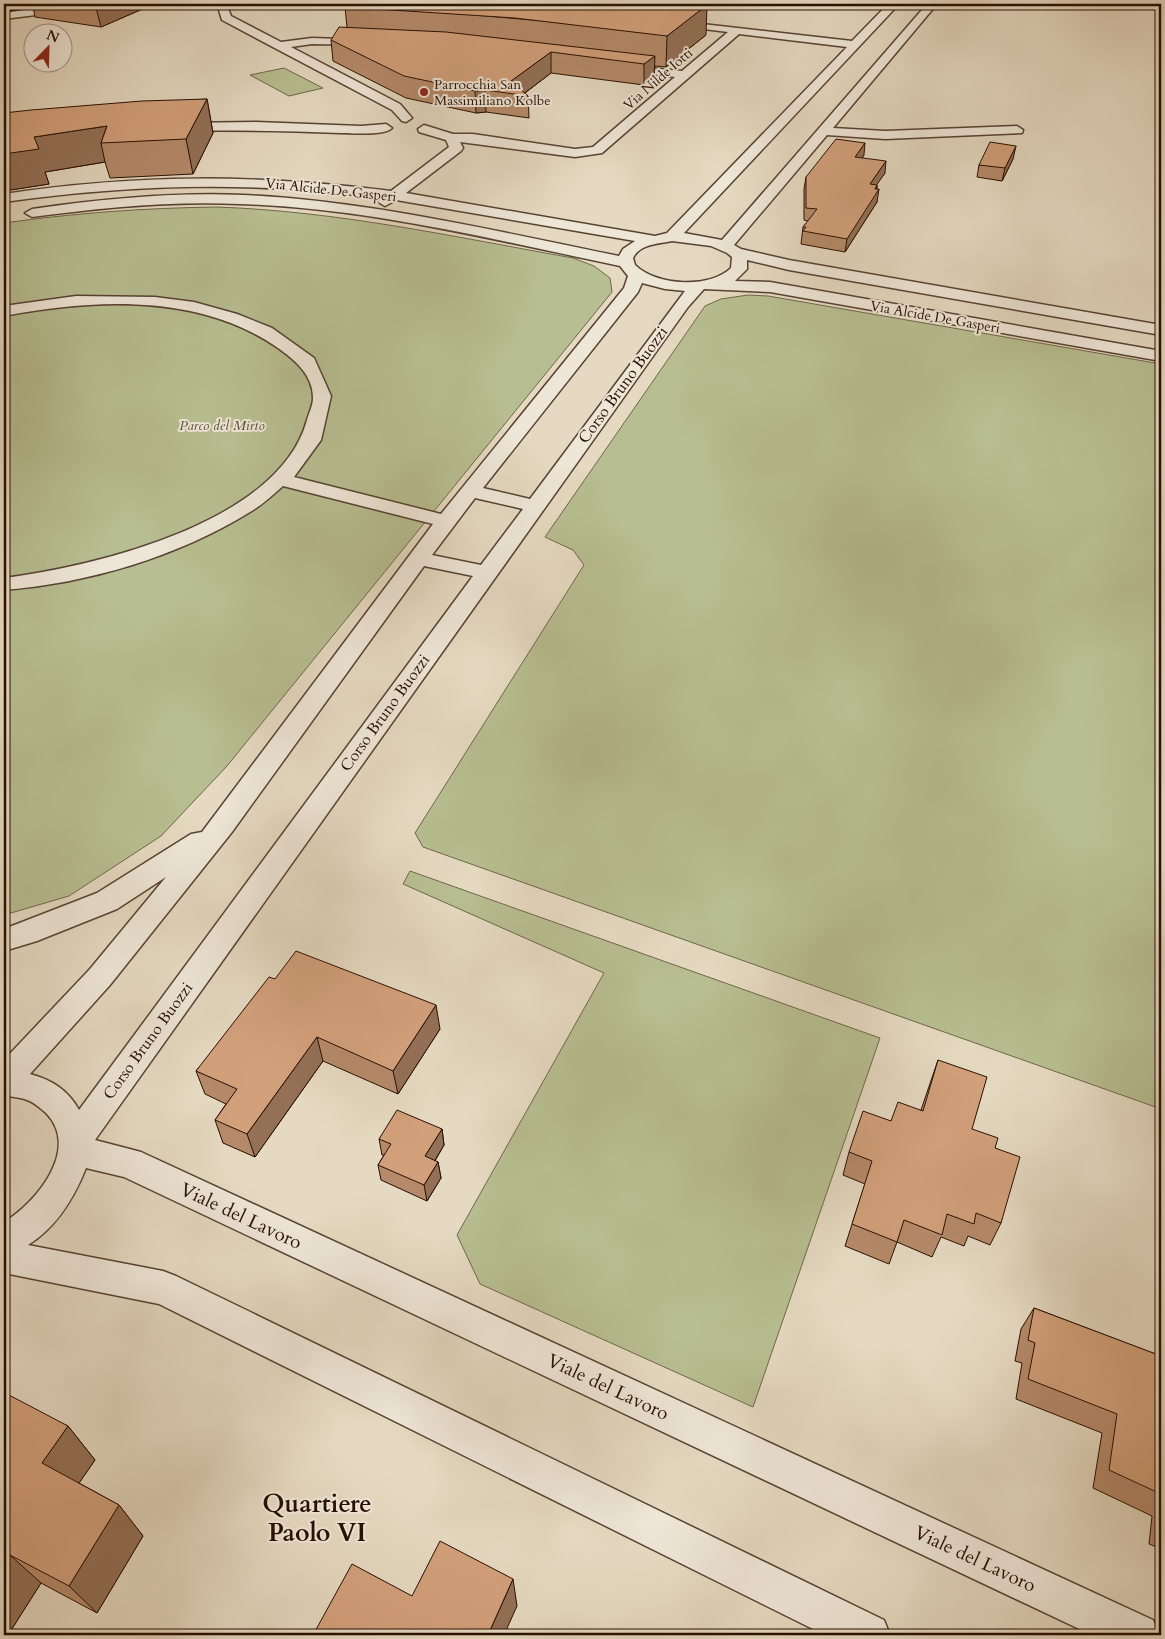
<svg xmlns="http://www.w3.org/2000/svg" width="1165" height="1639" font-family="Cardo,serif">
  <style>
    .green { fill: #b7be91; stroke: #70664a }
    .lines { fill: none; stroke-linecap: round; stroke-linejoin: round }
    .minor-casing { stroke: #574232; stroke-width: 3 }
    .minor { fill: #eee6d7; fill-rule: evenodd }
    .wall { fill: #b58a6a; stroke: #280f02 }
    .shaded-wall { fill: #937056; stroke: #280f02 }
    .building { fill: #d2a07b; stroke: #280f02 }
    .poi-dot { fill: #8f2418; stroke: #eee6d7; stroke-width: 2 }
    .labels { text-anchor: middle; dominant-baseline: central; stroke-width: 4; stroke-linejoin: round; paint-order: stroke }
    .far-street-label { font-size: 14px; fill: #280f02; stroke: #eee6d7 }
    .far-poi-label { font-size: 14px; fill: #280f02; stroke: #eee6d7; text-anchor: start }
    .far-park-label { font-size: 14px; font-style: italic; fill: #5a4c34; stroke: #eee6d7 }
    .street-label { font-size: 16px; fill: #280f02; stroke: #eee6d7 }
    .near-street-label { font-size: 19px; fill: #280f02; stroke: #eee6d7 }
    .near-district-label { font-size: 25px; font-weight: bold; fill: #280f02; stroke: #eee6d7 }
  </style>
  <rect width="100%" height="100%" fill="#e5d9c1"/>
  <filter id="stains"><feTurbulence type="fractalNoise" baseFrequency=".004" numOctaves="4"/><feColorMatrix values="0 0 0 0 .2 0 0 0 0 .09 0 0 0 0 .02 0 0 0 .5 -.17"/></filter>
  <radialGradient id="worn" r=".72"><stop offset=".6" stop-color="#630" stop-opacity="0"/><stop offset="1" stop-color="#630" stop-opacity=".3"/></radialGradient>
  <!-- green -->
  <g class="green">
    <path d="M284 68 323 88 289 96 250 75Z"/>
    <path d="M216 207C337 211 455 237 573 258L594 266 610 278 612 292 227 766 161 836 69 896 4 915V223C75 213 144 208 216 207Z"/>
    <path d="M748 295 768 296 1161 364V1109L423 847 415 833 584 565 573 550 545 537 705 306 721 299Z"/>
    <path d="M410 871 880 1038 753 1407 480 1284 457 1235 604 973 403 884Z"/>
  </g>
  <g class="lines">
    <defs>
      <g id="minor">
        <path d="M67 4H82L60 12 4 19V13Z"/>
        <path d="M181 4H211C205 9 187 9 181 4Z"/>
        <path d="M888 4H899L684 233 722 240 927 4H937L833 128 885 131 1017 126 1023 130 1022 133 885 139 827 135 734 245 741 249 789 260 1161 325V335L789 270 747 260V269L735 281 770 282 1161 351V361L770 292 704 289 688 307 95 1140 141 1152 1153 1620 1159 1635H1092L124 1177 86 1168C74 1198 57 1227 28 1245L163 1271 176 1276 884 1620 890 1635H825L159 1304 4 1273V1222C36 1203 81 1149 46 1113 40 1108 34 1102 27 1100 20 1097 11 1097 4 1095V1060L90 969 166 877 117 909 37 941 4 951V929L97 893 191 834 202 832 433 524 283 486C273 495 262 505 250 512 177 557 89 583 4 590V578C96 566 279 523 307 420 309 413 313 405 313 398 313 375 295 360 278 348 199 293 94 299 4 316V306L76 296 155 297 194 302 237 314 272 328 314 358 331 396 321 440 294 477 441 514 624 288 628 276 620 266C495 240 368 208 239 204 170 201 101 208 32 217L25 213 32 209C102 199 172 192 243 195 370 201 495 231 619 256L623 249 635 241 396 200 385 206 378 202 381 198C251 181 134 184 4 202V194C138 174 256 174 391 191L449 147 446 140 419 132 418 129 424 125 453 134H473L575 149 593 147 675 77 619 70 615 69V65L682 71 728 32 671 25 666 22 667 20 852 41ZM739 34 847 47 667 233 655 236 406 193 461 151 463 148 460 142 575 157 602 153ZM672 241 711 246 727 253 732 257 731 268C709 289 657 286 635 265L633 258C640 244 658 244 672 241ZM642 283 665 289 685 291 530 499 483 488 638 292ZM475 498 523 509 481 565 432 555ZM424 566 473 576 79 1110C68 1090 52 1080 30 1074L110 985 232 832Z"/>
        <path d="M224 7 228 8 231 16 281 42 312 38 370 40 372 42 366 45 312 44 291 47 400 104 412 118 406 122 402 121 392 110 222 20 219 10Z"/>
        <path d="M256 122 361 126 386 124 392 128C385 136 352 133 340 133 286 131 231 130 176 131L170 127 176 123Z"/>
      </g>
    </defs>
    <!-- minor casing -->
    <use href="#minor" class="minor-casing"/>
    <!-- minor -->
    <use href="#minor" class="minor"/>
  </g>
  <!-- wall -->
  <g class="wall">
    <path d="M4 4H154L101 27 35 17 33 7 4 12Z"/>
    <path d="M347 4 706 35 666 67 655 66 654 77 644 85 551 73 525 93 528 96 529 118 486 112 476 113 406 98 333 61 331 40 347 27 345 7Z"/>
    <path d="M207 99 213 133 193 174 110 178 105 162 45 172 49 184 4 191V113Z"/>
    <path d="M864 155 862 158 885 173 876 185H877V202L845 252 801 244 803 227 808 221 804 220V189L806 177Z"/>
    <path d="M1013 159 1002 181 977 177 979 165Z"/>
    <path d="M275 979 440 1029 398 1094 323 1061 255 1157 223 1143 215 1120 226 1104 205 1094 196 1071Z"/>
    <path d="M938 1060 972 1129 995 1148 1001 1223 990 1245 968 1236 964 1246 941 1237 932 1257 897 1242 889 1264 845 1246 865 1184 843 1175 849 1152 891 1121 921 1110Z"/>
    <path d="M442 1129 444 1145 435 1161 438 1162 441 1178 427 1201 381 1180 378 1165 384 1155H382L379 1139Z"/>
    <path d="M1034 1308 1161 1356V1549L1149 1544 1152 1516 1093 1488 1102 1433 1016 1399 1022 1363 1015 1361 1021 1329Z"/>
    <path d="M4 1398 68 1426 95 1460 79 1483 119 1505 143 1536 97 1613 41 1583 8 1635Z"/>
  </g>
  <!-- shaded-wall -->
  <g class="shaded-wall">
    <path d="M4 4H32L33 7 4 12Z"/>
    <path d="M95 4H154L101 27Z"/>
    <path d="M707 5 706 35 666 67 667 36Z"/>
    <path d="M551 52V73L522 95 511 81Z"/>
    <path d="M655 56 654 77 644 85V64Z"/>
    <path d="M485 90 486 112 476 113 475 91Z"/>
    <path d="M207 99 213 133 193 174 186 139Z"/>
    <path d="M107 126 101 143 105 162 45 172 49 184 4 191V154L34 137Z"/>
    <path d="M865 143 864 155 854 169 855 157Z"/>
    <path d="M1016 146 1013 159 1002 181 1005 168Z"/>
    <path d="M886 161 885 173 868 197 870 184Z"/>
    <path d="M877 185 876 194 879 189 877 202 845 252 847 239Z"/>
    <path d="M436 1005 440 1029 398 1094 393 1071Z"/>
    <path d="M317 1037 323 1061 255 1157 247 1134Z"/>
    <path d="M442 1129 444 1145 428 1172 425 1156Z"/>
    <path d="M438 1162 441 1178 427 1201 424 1185Z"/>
    <path d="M68 1426 95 1460 70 1496 42 1463Z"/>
    <path d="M119 1505 143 1536 97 1613 69 1586Z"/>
    <path d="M10 1555 41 1583 8 1635H4V1564Z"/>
    <path d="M513 1579 517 1606 504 1635H488Z"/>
  </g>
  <!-- building -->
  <g class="building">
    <path d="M347 4H697L707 5 667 36 515 18 345 7Z"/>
    <path d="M339 27 446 32 655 56 644 64 551 52 511 81 528 96 485 90 475 91 404 76 331 40Z"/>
    <path d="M207 99 186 139 101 143 107 126 34 137 39 149 4 154V113L31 110 142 101Z"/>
    <path d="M836 139 865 143 855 157 886 161 870 184 877 185 875 189H879L847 239 803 231 806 227H803L817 209 806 208V177Z"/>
    <path d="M990 142 1016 146 1005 168 979 165Z"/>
    <path d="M296 951 436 1005 393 1071 317 1037 247 1134 215 1120 237 1089 196 1071 269 977 275 979Z"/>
    <path d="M938 1060 987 1077 972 1129 998 1138 995 1148 1020 1157 1001 1223 976 1213 974 1224 947 1214 942 1235 904 1220 897 1242 852 1224 872 1161 849 1152 863 1111 891 1121 898 1102 923 1111Z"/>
    <path d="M397 1110 442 1129 425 1156 438 1162 424 1185 378 1165 391 1144 379 1139Z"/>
    <path d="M1034 1308 1161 1356V1494L1109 1470 1117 1414 1028 1379 1035 1343 1028 1340Z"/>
    <path d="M7 1394 68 1426 42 1463 119 1505 69 1586 10 1555 4 1564V1398Z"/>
    <path d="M440 1541 513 1579 488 1635H313L352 1564 412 1596Z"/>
  </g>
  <!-- markers -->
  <circle class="poi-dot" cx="424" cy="92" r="5"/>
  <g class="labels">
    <!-- far-street labels -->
    <g class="far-street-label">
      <text transform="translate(658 79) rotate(-41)">Via Nilde Iotti</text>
      <text transform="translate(331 190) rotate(6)">Via Alcide De Gasperi</text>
      <text transform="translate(935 317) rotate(10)">Via Alcide De Gasperi</text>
    </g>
    <!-- far-poi labels -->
    <g class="far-poi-label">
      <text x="434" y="84">Parrocchia San<tspan x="434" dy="16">Massimiliano Kolbe</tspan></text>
    </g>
    <!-- far-park labels -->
    <g class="far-park-label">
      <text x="222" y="425">Parco del Mirto</text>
    </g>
    <!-- street labels -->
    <g class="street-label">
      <text transform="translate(623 385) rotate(-54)">Corso Bruno Buozzi</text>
      <text transform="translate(385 713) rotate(-54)">Corso Bruno Buozzi</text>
      <text transform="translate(148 1041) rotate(-54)">Corso Bruno Buozzi</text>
    </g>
    <!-- near-street labels -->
    <g class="near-street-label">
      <text transform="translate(241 1216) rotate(25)">Viale del Lavoro</text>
      <text transform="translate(608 1387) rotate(25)">Viale del Lavoro</text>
      <text transform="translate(975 1559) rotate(25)">Viale del Lavoro</text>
    </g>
    <!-- near-district labels -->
    <g class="near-district-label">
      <text x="317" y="1504">Quartiere<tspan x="317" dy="29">Paolo VI</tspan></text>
    </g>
  </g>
  <!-- margin -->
  <rect width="1165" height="1639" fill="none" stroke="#e5d9c1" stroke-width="20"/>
  <rect x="5" y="5" width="1155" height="1629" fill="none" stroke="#280f02" stroke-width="2.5"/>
  <rect x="10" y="10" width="1145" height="1619" fill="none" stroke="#280f02"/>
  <!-- north arrow -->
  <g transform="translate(48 48) rotate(23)"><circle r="24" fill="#eee6d7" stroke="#9f9082"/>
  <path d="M0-4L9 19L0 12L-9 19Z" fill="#8f2418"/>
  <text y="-8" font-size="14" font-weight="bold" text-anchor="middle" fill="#280f02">N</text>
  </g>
  <rect width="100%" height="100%" filter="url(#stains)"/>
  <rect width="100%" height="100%" fill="url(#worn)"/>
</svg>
